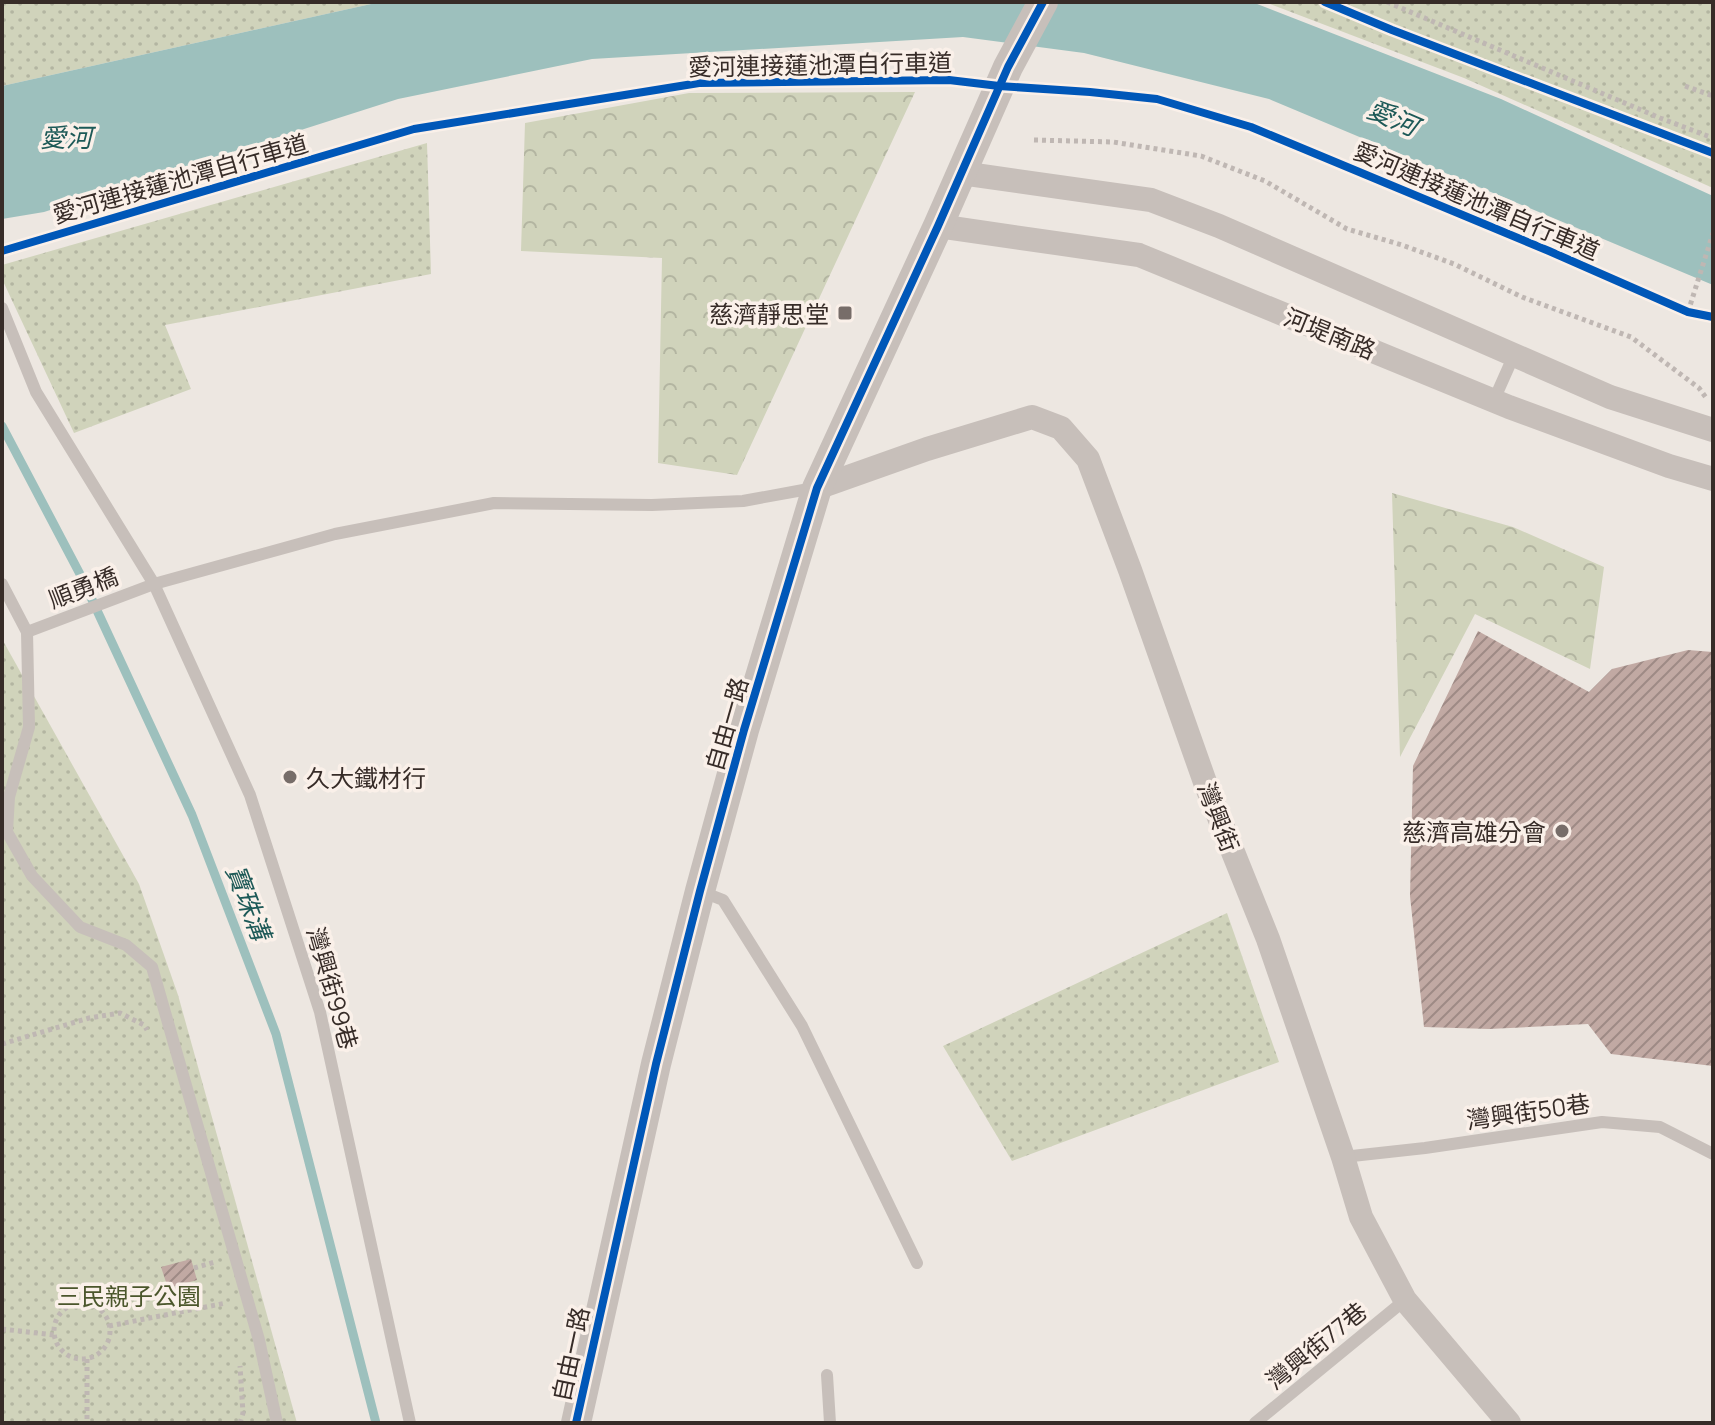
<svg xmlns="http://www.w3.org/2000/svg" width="1715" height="1425" font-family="Manrope,'Noto Sans TC',sans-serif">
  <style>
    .grass { fill: url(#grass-dots) }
    .forest { fill: url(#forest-crowns) }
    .water { fill: #9dc0bd }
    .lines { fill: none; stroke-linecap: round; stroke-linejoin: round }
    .stream { stroke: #9dc0bd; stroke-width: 9 }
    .building { fill: url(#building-hatch) }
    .path { stroke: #bfb7b3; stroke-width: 5; stroke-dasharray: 4 4; stroke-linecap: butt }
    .service { stroke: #c7bfba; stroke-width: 12 }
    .minor { stroke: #c7bfba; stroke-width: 24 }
    .tertiary { stroke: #c7bfba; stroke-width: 30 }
    .cycleway-casing { stroke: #faf0e9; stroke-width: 13 }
    .cycleway { stroke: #0057b8; stroke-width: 8 }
    .poi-dot { fill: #776d69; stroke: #faf0e9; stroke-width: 3 }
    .labels { text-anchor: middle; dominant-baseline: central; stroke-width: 7; stroke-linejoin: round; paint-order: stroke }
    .street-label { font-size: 24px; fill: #372c28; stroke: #faf0e9 }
    .poi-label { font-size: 24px; fill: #372c28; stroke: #faf0e9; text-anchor: end }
    .park-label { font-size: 24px; fill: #4b562c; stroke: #faf0e9 }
    .water-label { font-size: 26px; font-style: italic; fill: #1d5957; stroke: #faf0e9 }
  </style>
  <defs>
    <pattern id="grass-dots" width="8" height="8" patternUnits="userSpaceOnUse" patternTransform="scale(2)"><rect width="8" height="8" fill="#d0d3bb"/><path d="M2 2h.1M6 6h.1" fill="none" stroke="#b3b5a1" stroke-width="1.8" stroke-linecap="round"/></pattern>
    <pattern id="forest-crowns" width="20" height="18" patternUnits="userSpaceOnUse" patternTransform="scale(2)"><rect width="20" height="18" fill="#d0d3bb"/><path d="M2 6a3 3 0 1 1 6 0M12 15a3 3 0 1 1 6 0" fill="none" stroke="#b3b5a1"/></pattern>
    <pattern id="building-hatch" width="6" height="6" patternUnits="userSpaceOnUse" patternTransform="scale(2)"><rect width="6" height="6" fill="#c1a9a3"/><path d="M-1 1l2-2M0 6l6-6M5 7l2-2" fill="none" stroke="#9e8a85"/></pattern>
  </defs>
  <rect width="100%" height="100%" fill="#ede7e1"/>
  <!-- grass -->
  <g class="grass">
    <path d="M2 2H380L2 86Z"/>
    <path d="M1265 2H1713V188L1464 78Z"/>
    <path d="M427 143 431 274 165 325 191 389 74 433 2 279V265Z"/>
    <path d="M2 639 139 884 178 995 297 1423H2Z"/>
    <path d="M1227 913 1279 1062 1012 1161 943 1046Z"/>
  </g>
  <!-- forest -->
  <g class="forest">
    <path d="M915 92 737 475 658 463 662 258 521 251 525 123 689 93Z"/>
    <path d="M1392 493 1513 527 1604 567 1590 669 1475 614 1400 757Z"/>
  </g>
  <!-- water -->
  <path class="water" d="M380 2H1252L1501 99 1713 196V285L1269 99 1084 53 963 37 592 59 398 99 44 212 2 219V86Z"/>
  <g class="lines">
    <!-- stream -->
    <path class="stream" d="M2 426 81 576 192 815 276 1034 376 1423"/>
  </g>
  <!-- building -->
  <g class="building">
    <path d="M1478 631 1589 692 1612 669 1688 650 1713 652V1066L1611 1054 1588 1024 1489 1029 1424 1027 1410 896 1413 766Z"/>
    <path d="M191 1259 197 1280 168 1288 161 1267Z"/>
  </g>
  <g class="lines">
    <!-- path -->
    <g class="path">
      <path d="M1387 2 1660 118 1713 138"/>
      <path d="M1685 86 1713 96"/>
      <path d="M1034 140 1113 142 1201 156 1265 181 1347 229 1402 245 1454 264 1522 297 1631 337 1699 388 1707 399"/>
      <path d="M1688 312 1713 233"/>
      <path d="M2 1044 89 1018 120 1013 144 1025 147 1030"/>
      <path d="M194 1268 215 1262"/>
      <circle cx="82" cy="1331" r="28"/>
      <path d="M109 1326 226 1303"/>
      <path d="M2 1329 54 1335"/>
      <path d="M87 1359V1423"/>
      <path d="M240 1423 243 1413 240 1366"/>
    </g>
    <!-- service -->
    <g class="service">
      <path d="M2 308 36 392 154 584 250 795 320 1012 410 1423"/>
      <path d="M1494 400 1514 355"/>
      <path d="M2 584 27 632 29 727 9 797 7 832 32 876 80 927 126 945 152 967 259 1340 277 1423"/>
      <path d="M27 632 154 584 335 534 494 503 652 505 743 501 814 488"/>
      <path d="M700 891 723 900 802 1026 917 1263"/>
      <path d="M1343 1157 1425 1148 1602 1122 1660 1127 1713 1154"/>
      <path d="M827 1375 830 1423"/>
      <path d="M1255 1423 1405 1300"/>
    </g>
    <!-- minor -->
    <g class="minor">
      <path d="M961 173 1151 200 1219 226 1610 397 1713 430"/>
      <path d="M938 226 1139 255 1509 407 1669 466 1713 479"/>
      <path d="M817 488 927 449 1032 417 1061 428 1088 459 1130 570 1206 785 1268 939 1343 1157 1361 1217 1405 1300 1509 1423"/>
    </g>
    <!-- tertiary -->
    <path class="tertiary" d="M576 1423 656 1064 700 891 744 730 817 488 938 226 1008 67 1043 2"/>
    <defs>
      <g id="cycleway">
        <path d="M1325 2 1392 30 1713 153"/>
        <path d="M2 251 414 129 699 83 949 80 999 86 1090 92 1157 99 1251 127 1549 251 1688 312 1713 317"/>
        <path d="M576 1423 656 1064 700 891 744 730 817 488 938 226 1008 67 1043 2"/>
      </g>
    </defs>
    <!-- cycleway casing -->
    <use href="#cycleway" class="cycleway-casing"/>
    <!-- cycleway -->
    <use href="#cycleway" class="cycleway"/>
  </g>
  <!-- markers -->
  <g class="poi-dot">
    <rect x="837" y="305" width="16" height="16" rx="4"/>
    <circle cx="290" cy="777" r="8"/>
    <circle cx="1562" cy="831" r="8"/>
  </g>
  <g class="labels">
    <!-- street labels -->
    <g class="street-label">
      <text transform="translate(820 64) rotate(-1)">愛河連接蓮池潭自行車道</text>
      <text transform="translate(180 178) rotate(-16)">愛河連接蓮池潭自行車道</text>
      <text transform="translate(1477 200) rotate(23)">愛河連接蓮池潭自行車道</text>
      <text transform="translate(1330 333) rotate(22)">河堤南路</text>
      <text transform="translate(83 587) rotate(-21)">順勇橋</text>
      <text transform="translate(726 724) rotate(-74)">自由一路</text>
      <text transform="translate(1219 817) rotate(69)">灣興街</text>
      <text transform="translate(333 988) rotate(74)">灣興街99巷</text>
      <text transform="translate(1528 1111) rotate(-8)">灣興街50巷</text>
      <text transform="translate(1316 1345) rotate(-39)">灣興街77巷</text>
      <text transform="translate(570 1354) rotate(-78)">自由一路</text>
    </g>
    <!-- poi labels -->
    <g class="poi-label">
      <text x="829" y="313">慈濟靜思堂</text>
      <text x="306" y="777" text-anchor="start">久大鐵材行</text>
      <text x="1546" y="831">慈濟高雄分會</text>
    </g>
    <!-- park labels -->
    <g class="park-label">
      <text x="129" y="1295">三民親子公園</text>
    </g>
    <!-- water labels -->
    <g class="water-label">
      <text transform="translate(1393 117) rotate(23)">愛河</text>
      <text x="66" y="137">愛河</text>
      <text transform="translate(249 902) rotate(69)">寶珠溝</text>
    </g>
  </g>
  <!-- border -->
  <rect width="1715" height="1425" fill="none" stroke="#372c28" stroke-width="8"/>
</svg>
